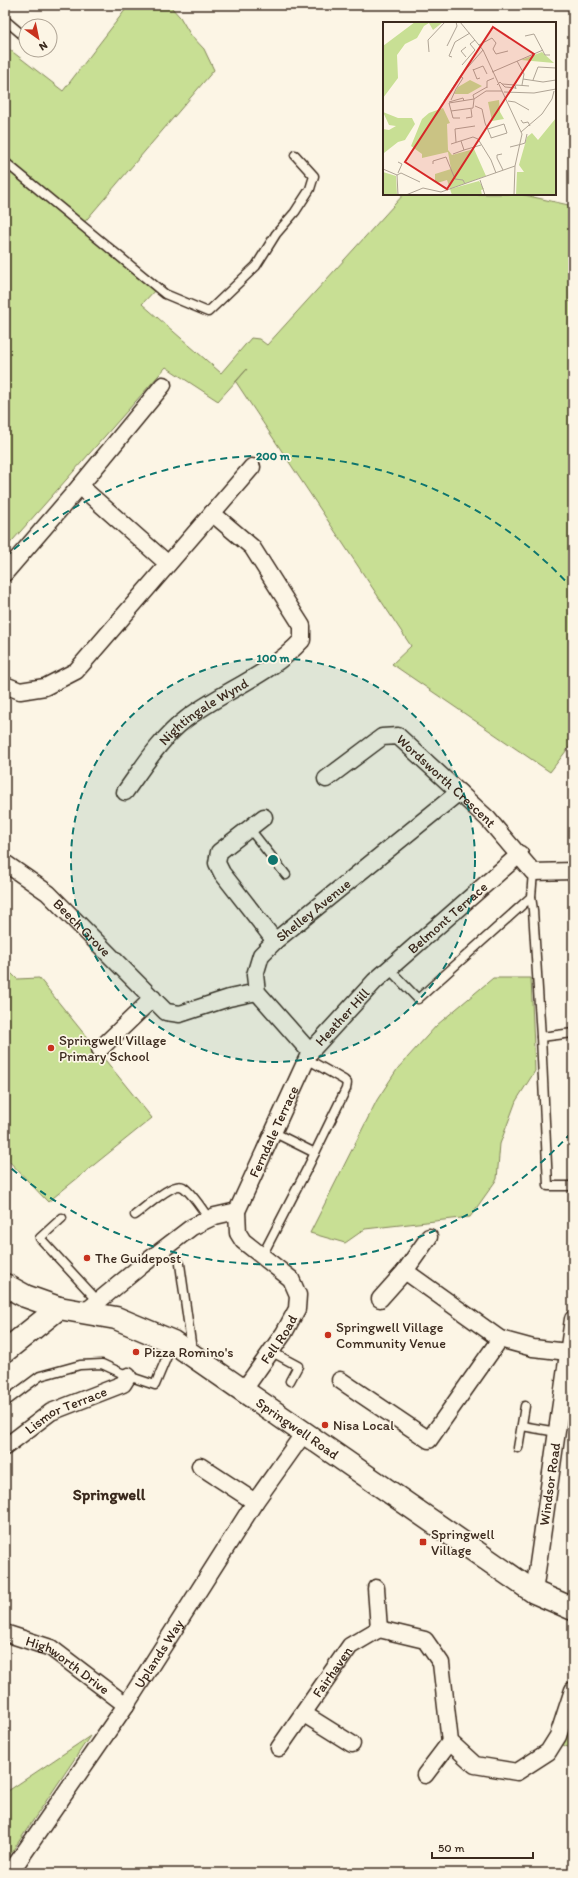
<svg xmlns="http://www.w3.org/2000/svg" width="578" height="1878" font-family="Itim,sans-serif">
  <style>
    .green { fill: #c8df94; stroke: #828459 }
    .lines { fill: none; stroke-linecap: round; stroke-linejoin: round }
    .lane-casing { stroke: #3b2a1e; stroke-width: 11 }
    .street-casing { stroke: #3b2a1e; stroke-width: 19 }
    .secondary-casing { stroke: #3b2a1e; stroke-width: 25 }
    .lane { stroke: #fcf5e5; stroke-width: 8 }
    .street { stroke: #fcf5e5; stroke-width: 16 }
    .secondary { stroke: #fcf5e5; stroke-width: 22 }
    .ring { fill: none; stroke: #0f766e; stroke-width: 2; stroke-dasharray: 7 5 }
    .poi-dot { fill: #c8321e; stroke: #fcf5e5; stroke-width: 1.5 }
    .labels { text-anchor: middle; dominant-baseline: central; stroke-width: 3.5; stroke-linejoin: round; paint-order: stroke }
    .street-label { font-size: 14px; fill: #3b2a1e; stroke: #fcf5e5 }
    .poi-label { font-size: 14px; fill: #3b2a1e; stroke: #fcf5e5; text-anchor: start }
    .quarter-label { font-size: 16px; font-weight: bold; fill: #3b2a1e; stroke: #fcf5e5 }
    .inset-road { fill: none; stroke: #afa495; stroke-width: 1 }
    .view { fill: #d62828; fill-opacity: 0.15; stroke: #d62828; stroke-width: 2 }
    .inset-edge { fill: none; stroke: #3b2a1e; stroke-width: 2 }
    .centre { fill: #0f766e; stroke: #fcf5e5; stroke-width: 2 }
    .ring-label { font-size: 12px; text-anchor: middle; font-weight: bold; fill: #0f766e; stroke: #fcf5e5; stroke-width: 3.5; stroke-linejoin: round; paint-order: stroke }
  </style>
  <rect width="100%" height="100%" fill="#fcf5e5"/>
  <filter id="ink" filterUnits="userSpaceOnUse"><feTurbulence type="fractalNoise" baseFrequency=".025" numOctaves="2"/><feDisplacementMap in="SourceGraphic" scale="8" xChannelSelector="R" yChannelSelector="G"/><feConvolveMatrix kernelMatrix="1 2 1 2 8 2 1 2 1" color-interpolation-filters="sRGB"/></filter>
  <g filter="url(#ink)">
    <!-- green -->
    <g class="green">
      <path d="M129 5H174L171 7 180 17 190 34 204 49 214 70 82 225 157 288 142 304 221 373 251 338 259 339 267 345 404 194H520L573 206V742L550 772 392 664 411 646 236 382 247 369 218 401 166 367 5 549V46L63 91Z"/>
      <path d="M5 967 17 979 39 978 152 1118 48 1202 5 1157Z"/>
      <path d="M493 978H531L535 1071 516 1101 500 1144 497 1179 470 1217 365 1229 345 1243 310 1233 377 1100 398 1068 437 1025Z"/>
      <path d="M562 1722 573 1725V1749L555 1742Z"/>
      <path d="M90 1736 5 1862V1793Z"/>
    </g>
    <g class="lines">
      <defs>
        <g id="lane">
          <path d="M5 20 25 37"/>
          <path d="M5 162 165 294 208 312 256 266 276 234 295 212 310 189 314 176 295 155"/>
          <path d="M249 828 286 875"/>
          <path d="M531 897 533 910 541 1037 573 1033"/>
          <path d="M389 969 418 999 531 897 533 872"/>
          <path d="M541 1037 548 1186H573"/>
          <path d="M273 1132 315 1153"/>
          <path d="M135 1215C144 1209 173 1181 183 1187 193 1194 202 1209 209 1219"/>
          <path d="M62 1218 40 1238 98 1301"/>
          <path d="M262 1256 308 1167 346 1089 347 1083 344 1080 307 1059"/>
          <path d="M180 1264 192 1350"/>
          <path d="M272 1352 298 1366 290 1381"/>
          <path d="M5 1402 40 1376 80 1365 102 1364 128 1376 155 1385 173 1342"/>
          <path d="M522 1426 557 1432"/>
          <path d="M518 1448 525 1406"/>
        </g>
        <g id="street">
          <path d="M163 385 80 486 168 564"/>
          <path d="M5 573 80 486"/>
          <path d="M5 685 20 691 45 687 76 671 252 467"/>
          <path id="s1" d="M326 779 382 737 398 736 488 819 533 872 573 871"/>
          <path id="s2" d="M125 792C143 767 161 738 186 719 223 691 270 675 302 640V626L252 547 212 513"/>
          <path d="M264 817 219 852 217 863 222 873 275 941"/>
          <path id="s3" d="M5 863 48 893 166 1012 180 1014 229 998 257 992"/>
          <path d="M100 1049 153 998"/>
          <path id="s4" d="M310 1052 257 992 255 975 261 955 275 941 459 792"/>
          <path d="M405 1271 429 1237"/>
          <path d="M380 1299 405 1271 500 1339 533 1348 568 1352"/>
          <path d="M84 1313 141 1266 192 1227 215 1216 237 1211"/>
          <path d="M340 1380 429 1440 500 1339"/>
          <path id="s5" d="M243 1391 284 1333 297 1309 298 1295 291 1279 243 1241 238 1233 237 1211 310 1052 375 981 520 854"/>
          <path id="s6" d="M5 1447 51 1412 123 1384 128 1376"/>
          <path d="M200 1466 255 1502"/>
          <path d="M376 1588 379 1629"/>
          <path id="s7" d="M534 1592 573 1319"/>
          <path id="s8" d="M5 1633 51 1648 126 1705"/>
          <path d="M304 1714 352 1744"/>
          <path id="s9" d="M279 1748 350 1646 379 1629 425 1640 441 1663 450 1742 475 1765 517 1772 548 1752 558 1736 573 1690"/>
          <path d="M425 1775 450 1742"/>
          <path id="s10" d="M10 1873 126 1705 255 1502 304 1433"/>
        </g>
        <g id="secondary">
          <path id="s11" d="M5 1285 25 1296 59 1308 116 1318 173 1342 534 1592 573 1609"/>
          <path d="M5 1351 59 1308"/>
        </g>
      </defs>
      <!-- lane casing -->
      <use href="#lane" class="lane-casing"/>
      <!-- street casing -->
      <use href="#street" class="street-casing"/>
      <!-- secondary casing -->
      <use href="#secondary" class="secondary-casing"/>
      <!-- lane -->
      <use href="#lane" class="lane"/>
      <!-- street -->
      <use href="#street" class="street"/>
      <!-- secondary -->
      <use href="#secondary" class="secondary"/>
    </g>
  </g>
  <!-- distance rings -->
  <circle cx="273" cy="860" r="202" fill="#0f766e" fill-opacity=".12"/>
  <g class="ring">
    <circle cx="273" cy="860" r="202"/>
    <path d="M571 1133A404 404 0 0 1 5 1163M5 557A404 404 0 0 1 571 587"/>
  </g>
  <!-- markers -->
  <g class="poi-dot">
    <circle cx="51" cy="1048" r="4"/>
    <circle cx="87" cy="1258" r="4"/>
    <circle cx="328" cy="1335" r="4"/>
    <circle cx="136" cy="1352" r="4"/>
    <circle cx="325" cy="1425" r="4"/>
    <rect x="419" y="1538" width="8" height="8" rx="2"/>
  </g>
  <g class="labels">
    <!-- street labels -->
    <g class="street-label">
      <text stroke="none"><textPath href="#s2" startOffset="114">Nightingale Wynd</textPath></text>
      <text stroke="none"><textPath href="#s1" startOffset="152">Wordsworth Crescent</textPath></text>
      <text stroke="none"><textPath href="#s4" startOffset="187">Shelley Avenue</textPath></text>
      <text stroke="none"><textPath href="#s5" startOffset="590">Belmont Terrace</textPath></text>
      <text stroke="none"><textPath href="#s3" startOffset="101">Beech Grove</textPath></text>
      <text stroke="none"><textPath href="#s5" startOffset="445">Heather Hill</textPath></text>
      <text stroke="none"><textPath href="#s5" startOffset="310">Ferndale Terrace</textPath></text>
      <text stroke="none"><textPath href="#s5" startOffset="63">Fell Road</textPath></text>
      <text stroke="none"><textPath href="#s6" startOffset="72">Lismor Terrace</textPath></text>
      <text stroke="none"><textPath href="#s11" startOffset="330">Springwell Road</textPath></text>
      <text stroke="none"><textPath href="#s7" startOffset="109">Windsor Road</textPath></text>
      <text stroke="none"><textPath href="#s10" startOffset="265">Uplands Way</textPath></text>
      <text stroke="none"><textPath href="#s8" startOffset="71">Highworth Drive</textPath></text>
      <text stroke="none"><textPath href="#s9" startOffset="93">Fairhaven</textPath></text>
    </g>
    <!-- poi labels -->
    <g class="poi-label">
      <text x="59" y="1040">Springwell Village<tspan x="59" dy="16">Primary School</tspan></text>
      <text x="95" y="1258">The Guidepost</text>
      <text x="336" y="1327">Springwell Village<tspan x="336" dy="16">Community Venue</tspan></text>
      <text x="144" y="1352">Pizza Romino's</text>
      <text x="333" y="1425">Nisa Local</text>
      <text x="431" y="1534">Springwell<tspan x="431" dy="16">Village</tspan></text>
    </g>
    <!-- quarter labels -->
    <g class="quarter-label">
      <text x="109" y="1494">Springwell</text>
    </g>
  </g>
  <!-- overview -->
  <g transform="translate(383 22)">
    <rect width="173" height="173" fill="#fcf5e5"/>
    <path d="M32 0H60L50 8 46 1 41 4 34 16 22 22 14 33 15 56 0 76V24ZM159 30 171 41 138 38ZM87 58 99 64 85 72H71L75 65ZM116 78 117 90 121 97 109 99 105 80ZM60 86 67 101 64 102 65 128 69 133 91 127 103 154 67 167 64 158 54 161 52 159V152L68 147 65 130 39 136V132L28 124 39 97 46 91ZM0 90 15 96H29L32 102 22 118 15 120 1 131 0 107 6 108 13 104 6 103ZM173 96V173H133L134 150H141L136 143 144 115 149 111 155 118ZM0 150 13 154 14 173H0ZM96 159 101 167 98 168 99 173H69L67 167Z" fill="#c8df94"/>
    <path class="inset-road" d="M77 0 100 28 139 112 132 144 131 173M142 14 151 12 162 33H167M96 23 109 16 113 21 110 27 113 32 125 29M64 24 74 4 73 0M83 25 78 29 83 35M46 30 45 18 62 0M69 35 66 34 72 20 87 11M134 39 141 52 139 63M79 43 92 28 87 22 92 18M90 47 94 57 97 56M90 48 100 44 104 52M109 50 160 28M140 57 160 60 173 58M150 58 155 45 173 46M119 62 132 63 133 67M114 63 117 60 122 65 133 66M133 63 146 64M104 66V59L111 56M73 67 80 56 77 54M103 69H119M121 70 151 71 173 67M91 77 90 73 104 65M68 78 73 67M61 79 78 53 100 28M125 79 132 80 146 88M66 80 80 76 81 79M66 81 91 77 103 69M66 81 70 96H77M92 84 99 87 102 101 108 115V116L124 111 121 102 105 107M68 89 90 86 91 77M83 96 89 95 88 87M138 98 140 101 145 100 147 104M138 110 159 92 169 77 171 69M73 120 72 107 92 104M68 122 90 115 95 117 108 138 113 151M139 122 142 121 144 112M127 125 139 122M81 128 98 123M70 132 81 128 78 119M119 132 114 133V136L120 148M15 140 19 142 15 151M50 142V139L63 135 72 157 80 158 82 162M0 147 14 153M14 153 18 151 37 160M14 153 15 173M97 158 102 173M23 173 40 166 58 170 132 144"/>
    <path class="view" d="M110 5 151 32 64 167 22 140Z"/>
    <rect width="173" height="173" class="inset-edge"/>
  </g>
  <circle cx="273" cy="860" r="6" class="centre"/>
  <g class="ring-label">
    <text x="273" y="460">200 m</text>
    <text x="273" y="662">100 m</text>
  </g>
  <!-- margin -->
  <rect width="578" height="1878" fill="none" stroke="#fcf5e5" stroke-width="20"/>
  <rect x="10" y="10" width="558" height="1858" fill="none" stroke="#3b2a1e" stroke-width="1.5" filter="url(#ink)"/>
  <!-- north arrow -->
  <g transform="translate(38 38) rotate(147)"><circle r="19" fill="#fcf5e5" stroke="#afa495"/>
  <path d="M0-3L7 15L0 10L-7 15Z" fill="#c8321e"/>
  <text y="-6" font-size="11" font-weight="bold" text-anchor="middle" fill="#3b2a1e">N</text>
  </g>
  <!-- scale -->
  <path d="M432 1852v6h101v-6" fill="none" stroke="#3b2a1e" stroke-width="2"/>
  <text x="438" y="1852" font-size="12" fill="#3b2a1e" stroke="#fcf5e5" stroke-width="3" paint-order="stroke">50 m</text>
</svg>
